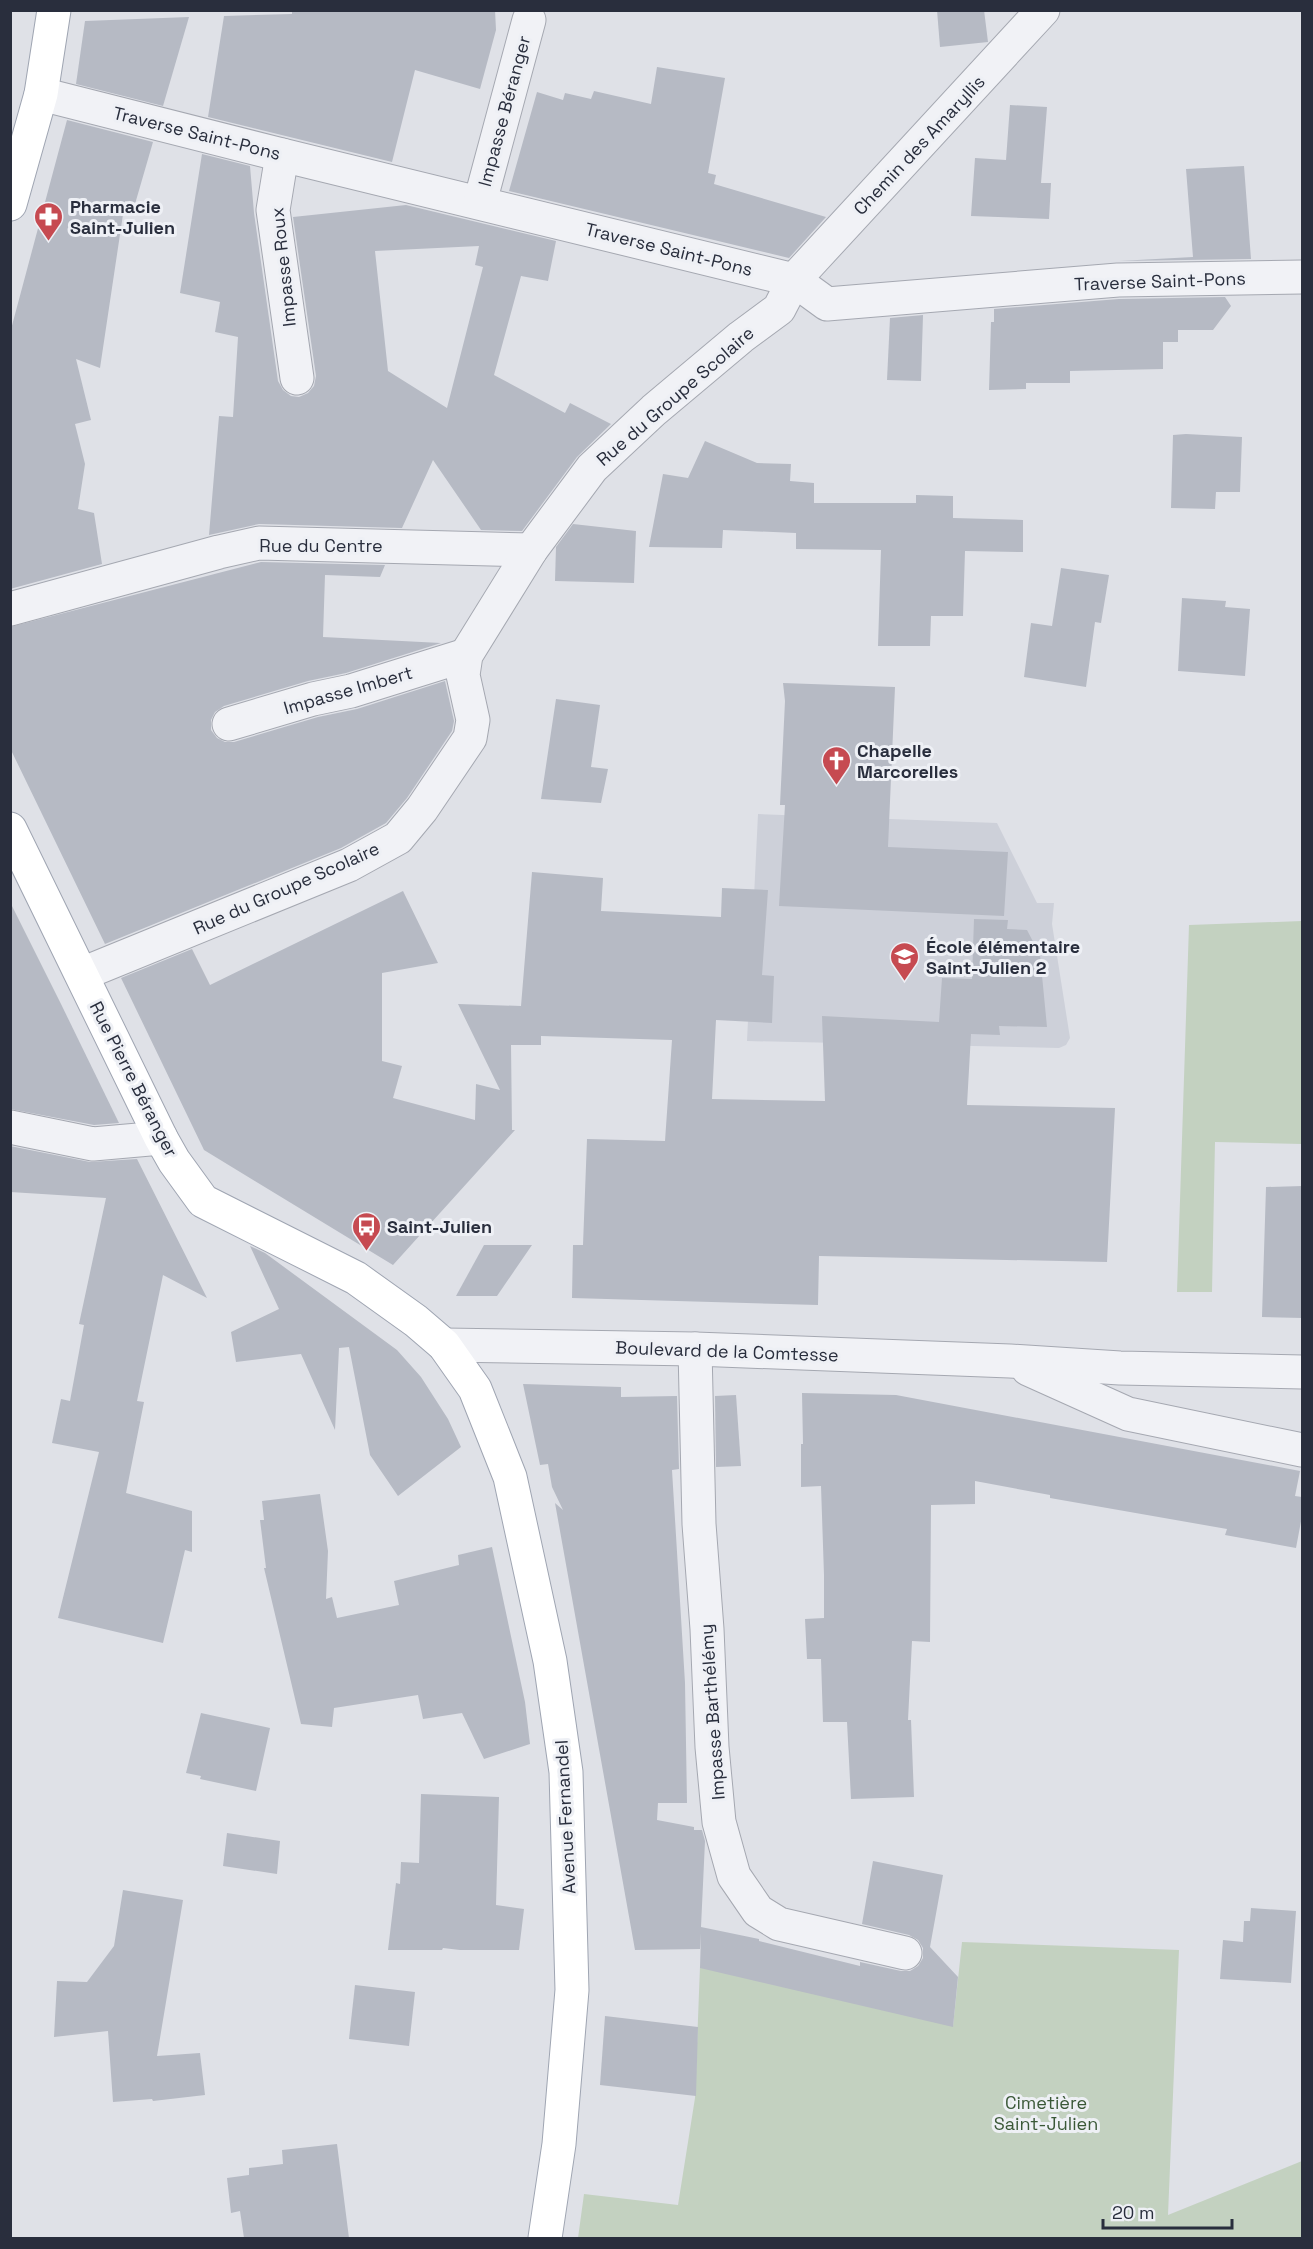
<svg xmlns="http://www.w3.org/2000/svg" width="1313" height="2249" font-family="'Space Grotesk',sans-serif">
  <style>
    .built { fill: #cdd0d9 }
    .green { fill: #c3d1c0 }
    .building { fill: #b6bac4; fill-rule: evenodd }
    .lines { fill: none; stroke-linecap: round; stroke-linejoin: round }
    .minor-casing { stroke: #a5a8b1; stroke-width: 35 }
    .major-casing { stroke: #9fa5b2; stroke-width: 35 }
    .minor { stroke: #f1f2f6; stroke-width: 33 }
    .major { stroke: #fff; stroke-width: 33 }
    .labels { text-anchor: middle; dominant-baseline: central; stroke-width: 6; stroke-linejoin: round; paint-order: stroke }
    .street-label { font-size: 18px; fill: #292e3d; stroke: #eef0f5 }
    .poi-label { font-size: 18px; font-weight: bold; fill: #292e3d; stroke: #eef0f5; text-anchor: start }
    .park-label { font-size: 18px; fill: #3a5837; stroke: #eef0f5 }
  </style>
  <rect width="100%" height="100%" fill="#dfe1e7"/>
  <!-- built -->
  <path class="built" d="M758 814 997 823 1037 903H1054L1052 924 1070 1038 1066 1045 1059 1048 747 1041Z"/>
  <!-- green -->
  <g class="green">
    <path d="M1302 921V1144L1215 1142 1212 1292H1177L1189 925Z"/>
    <path d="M962 1942 1179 1950 1168 2215 1302 2161V2238H578L584 2194 678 2205 695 2098 700 1966 953 2026Z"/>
  </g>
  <!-- building -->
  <g class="building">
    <path d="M292 10H495L496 30 480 89 415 70 392 162 208 117 224 16 292 14Z"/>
    <path d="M937 10H984L988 42 940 47Z"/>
    <path d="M189 17 163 106 76 84 85 21Z"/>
    <path d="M657 67 725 78 708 173 716 175 714 184 826 217 789 258 509 191 537 92 563 100 565 93 591 99 594 91 651 104Z"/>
    <path d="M1010 105 1047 107 1041 183H1051L1049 219 971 216 975 158 1006 160Z"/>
    <path d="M67 120 153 142 135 204 125 201 100 368 76 359 91 420 75 424 85 464 78 509 94 513 102 564 10 589V333Z"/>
    <path d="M202 154 250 166 254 213 278 381 283 390 291 396 299 397 308 393 314 386 316 376 293 217 406 205 556 241 548 281 521 276 494 375 565 413 570 403 611 424 577 457 522 531 481 530 433 460 402 528 259 524 209 535 219 416 233 417 238 337 215 332 220 302 180 293ZM479 246 475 265 483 267 447 408 388 371 375 251Z"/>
    <path d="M1244 166 1251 259 1119 261 1193 257 1186 169Z"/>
    <path d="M1225 297 1231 306 1213 330H1178V342H1163V369L1070 371V383H1026V389L989 390 991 322H994V309L1119 299Z"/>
    <path d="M923 315 921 381 887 380 890 318Z"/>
    <path d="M1186 434 1242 437 1240 492H1216L1215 509 1171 508 1173 435Z"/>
    <path d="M705 441 757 463 791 464 790 481 814 483V503H916V495L953 496V518L1023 520V552L965 551 963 616H931L930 646H878L881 550 796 549V533L723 530 722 548 649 547 663 474 688 478Z"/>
    <path d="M573 524 636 531 634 583 555 581 556 547Z"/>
    <path d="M261 562 385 565 380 577 325 575 323 637 441 643 346 673 308 681 224 706 215 712 211 720V730L217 738 225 742H234L318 717 357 709 445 681 454 721 452 731 407 798 386 823 341 848 105 944 10 748V627Z"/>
    <path d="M1061 568 1109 575 1101 623 1095 622 1086 687 1024 677 1031 623 1052 626Z"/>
    <path d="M1182 598 1226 601 1225 607 1250 609 1245 676 1178 671Z"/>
    <path d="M783 683 895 687 888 847 1008 852 1004 916 779 906 785 805H780L785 701Z"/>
    <path d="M556 699 600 705 591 767 608 769 601 803 541 799Z"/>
    <path d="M532 872 603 878 601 911 721 917 722 888 768 890 762 975 774 976 772 1023 716 1020 712 1099 825 1101 822 1016 939 1022 942 978 972 979 974 919 1008 920 1007 929 1027 930 1040 955 1047 1027 999 1026 1000 1035 971 1034 967 1105 1115 1108 1107 1262 819 1256 818 1305 572 1298 573 1245H583L587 1139 665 1141 672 1040 541 1036V1045H511L512 1130H515L393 1265 204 1150 121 978 192 949 210 985 403 891 438 963 382 973V1061L402 1066 393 1098 475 1120 476 1084 500 1090 458 1004 521 1006Z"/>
    <path d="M10 902 61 1004 119 1123 94 1125 10 1109Z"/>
    <path d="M10 1146 90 1162 137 1159 207 1298 163 1275 137 1401 144 1402 126 1493 192 1511V1552L185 1550 163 1643 58 1618 99 1452 52 1443 61 1399 70 1401 84 1325 79 1324 106 1198 10 1192Z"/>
    <path d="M1302 1186V1318L1262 1317 1266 1187Z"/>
    <path d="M484 1245H532L497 1296H456Z"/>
    <path d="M250 1246 265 1253 397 1350 421 1377 448 1419 461 1447 398 1496 370 1455 349 1347 339 1348 335 1430 301 1354 236 1362 231 1332 279 1309Z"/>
    <path d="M523 1384 621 1387V1397L677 1396 679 1469 672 1470 685 1683 687 1803H658L657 1820 694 1827V1830H702L705 1841 701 1927 759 1939V1941L860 1966V1962L901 1971H910L918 1966 923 1958V1948L918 1940 909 1935 862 1924 873 1861 943 1875 930 1947 958 1977 953 2027 700 1968 701 1933 700 1949 635 1950 555 1503 563 1510 552 1487 548 1464 540 1465Z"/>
    <path d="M802 1393 896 1395 1300 1471 1295 1496 1302 1497V1516L1296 1548 1225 1535 1227 1529 1050 1498V1495L975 1481V1504L931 1505 930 1642 912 1641 908 1720H911L914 1797 851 1799 847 1722H823L821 1659H807L805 1619 824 1618V1575L821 1486 801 1487V1444H803Z"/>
    <path d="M736 1395 741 1466 716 1467 715 1396Z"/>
    <path d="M320 1494 328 1551 326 1599 332 1597 337 1618 399 1605 394 1581 459 1565 458 1555 492 1547 525 1702 530 1744 484 1759 462 1713 423 1719 418 1695 334 1708 332 1727 301 1724 264 1568H266L260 1520H264L262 1501Z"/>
    <path d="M201 1713 270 1728 256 1791 200 1779 201 1776 186 1773Z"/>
    <path d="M421 1794 499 1797 496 1905 524 1909 519 1950H460L443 1948 442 1950H388L396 1883 400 1884 401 1862 419 1863Z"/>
    <path d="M227 1833 280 1841 277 1874 223 1866Z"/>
    <path d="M123 1890 183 1900 157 2056 200 2053 205 2095 153 2101 152 2099 113 2102 108 2031 54 2037 57 1981 87 1982 114 1946Z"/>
    <path d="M1251 1908 1296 1911 1291 1983 1220 1979 1223 1940 1243 1942 1244 1921H1250Z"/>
    <path d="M355 1985 415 1992 409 2046 349 2039Z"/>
    <path d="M605 2016 698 2027 696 2096 600 2085Z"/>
    <path d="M337 2144 349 2238H244L240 2211 231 2213 227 2178 249 2175V2168L283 2164 282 2150Z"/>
  </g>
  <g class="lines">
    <defs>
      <g id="minor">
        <path d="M41 94 282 155 794 280 827 304 1118 280 1302 277"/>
        <path d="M282 155 273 210 297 378"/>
        <path d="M480 202 529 20"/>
        <path d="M10 609 219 552 259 543 531 550"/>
        <path d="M229 724 313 699 351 691 466 655"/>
        <path d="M82 974 349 865 398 838 422 809 470 738 473 720 463 675 466 655 531 550 592 468 654 410 741 337 779 309 794 280 1043 10"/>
        <path d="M10 1127 93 1144 161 1138"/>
        <path d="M444 1345 695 1349 1010 1361 1120 1368 1302 1372"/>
        <path d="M695 1349 699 1524 707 1629 712 1747 719 1822 734 1876 758 1911 779 1924 905 1953"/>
        <path d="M1028 1369 1128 1414 1302 1450"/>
      </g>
      <g id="major">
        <path d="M10 204 41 94 54 10"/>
        <path d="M10 829 161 1138 174 1161 203 1201 356 1278 416 1321 444 1345 475 1389 510 1477 550 1661 566 1772 572 1990 559 2144 545 2238"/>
      </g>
    </defs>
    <!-- minor casing -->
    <use href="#minor" class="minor-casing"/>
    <!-- major casing -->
    <use href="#major" class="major-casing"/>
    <!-- minor -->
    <use href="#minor" class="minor"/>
    <!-- major -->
    <use href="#major" class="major"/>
  </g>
  <!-- icons -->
  <defs>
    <symbol id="pharmacy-pin" viewBox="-11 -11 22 30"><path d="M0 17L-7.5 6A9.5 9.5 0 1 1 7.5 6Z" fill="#c64a51" stroke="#eef0f5"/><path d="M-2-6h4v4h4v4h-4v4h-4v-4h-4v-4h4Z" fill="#fff"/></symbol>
    <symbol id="church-pin" viewBox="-11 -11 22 30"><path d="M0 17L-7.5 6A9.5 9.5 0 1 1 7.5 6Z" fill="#c64a51" stroke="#eef0f5"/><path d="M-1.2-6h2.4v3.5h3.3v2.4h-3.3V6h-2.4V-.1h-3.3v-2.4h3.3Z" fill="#fff"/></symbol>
    <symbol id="school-pin" viewBox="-11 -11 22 30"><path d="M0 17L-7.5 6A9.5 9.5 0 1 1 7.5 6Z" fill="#c64a51" stroke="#eef0f5"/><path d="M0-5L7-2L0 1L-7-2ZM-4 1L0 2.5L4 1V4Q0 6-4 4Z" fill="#fff"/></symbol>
    <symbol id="bus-pin" viewBox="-11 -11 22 30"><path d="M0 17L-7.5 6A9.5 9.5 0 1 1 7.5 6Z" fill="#c64a51" stroke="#eef0f5"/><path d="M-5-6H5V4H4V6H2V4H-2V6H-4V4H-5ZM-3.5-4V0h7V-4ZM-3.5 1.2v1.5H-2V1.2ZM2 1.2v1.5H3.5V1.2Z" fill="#fff"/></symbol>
  </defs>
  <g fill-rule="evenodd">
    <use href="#pharmacy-pin" x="32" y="200" width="33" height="45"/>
    <use href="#church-pin" x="820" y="744" width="33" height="45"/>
    <use href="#school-pin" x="888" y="940" width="33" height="45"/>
    <use href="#bus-pin" x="350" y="1210" width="33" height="45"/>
  </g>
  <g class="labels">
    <!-- street labels -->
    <g class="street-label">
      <text transform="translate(504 111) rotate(-75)">Impasse Béranger</text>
      <text transform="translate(197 133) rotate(14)">Traverse Saint-Pons</text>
      <text transform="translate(919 145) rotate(-47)">Chemin des Amaryllis</text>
      <text transform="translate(669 249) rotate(14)">Traverse Saint-Pons</text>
      <text transform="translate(283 267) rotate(-96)">Impasse Roux</text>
      <text transform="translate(1160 281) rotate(-2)">Traverse Saint-Pons</text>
      <text transform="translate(675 396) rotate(-41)">Rue du Groupe Scolaire</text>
      <text x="321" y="545">Rue du Centre</text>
      <text transform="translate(348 690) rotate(-16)">Impasse Imbert</text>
      <text transform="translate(286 888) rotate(-24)">Rue du Groupe Scolaire</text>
      <text transform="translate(134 1079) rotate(63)">Rue Pierre Béranger</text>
      <text transform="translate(727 1351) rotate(2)">Boulevard de la Comtesse</text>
      <text transform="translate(712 1712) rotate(-94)">Impasse Barthélémy</text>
      <text transform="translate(565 1817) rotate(-93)">Avenue Fernandel</text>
    </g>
    <!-- poi labels -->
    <g class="poi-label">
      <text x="70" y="206">Pharmacie<tspan x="70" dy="21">Saint-Julien</tspan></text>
      <text x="857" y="750">Chapelle<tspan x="857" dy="21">Marcorelles</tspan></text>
      <text x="926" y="946">École élémentaire<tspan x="926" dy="21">Saint-Julien 2</tspan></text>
      <text x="387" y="1226">Saint-Julien</text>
    </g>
    <!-- park labels -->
    <g class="park-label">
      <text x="1046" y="2102">Cimetière<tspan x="1046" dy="21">Saint-Julien</tspan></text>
    </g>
  </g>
  <!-- border -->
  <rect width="1313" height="2249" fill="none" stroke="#292e3d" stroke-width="24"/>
  <!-- scale -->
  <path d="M1103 2219v9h129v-9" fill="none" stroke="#292e3d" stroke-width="3"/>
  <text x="1112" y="2219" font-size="18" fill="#292e3d" stroke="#eef0f5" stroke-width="4.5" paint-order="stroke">20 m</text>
</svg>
